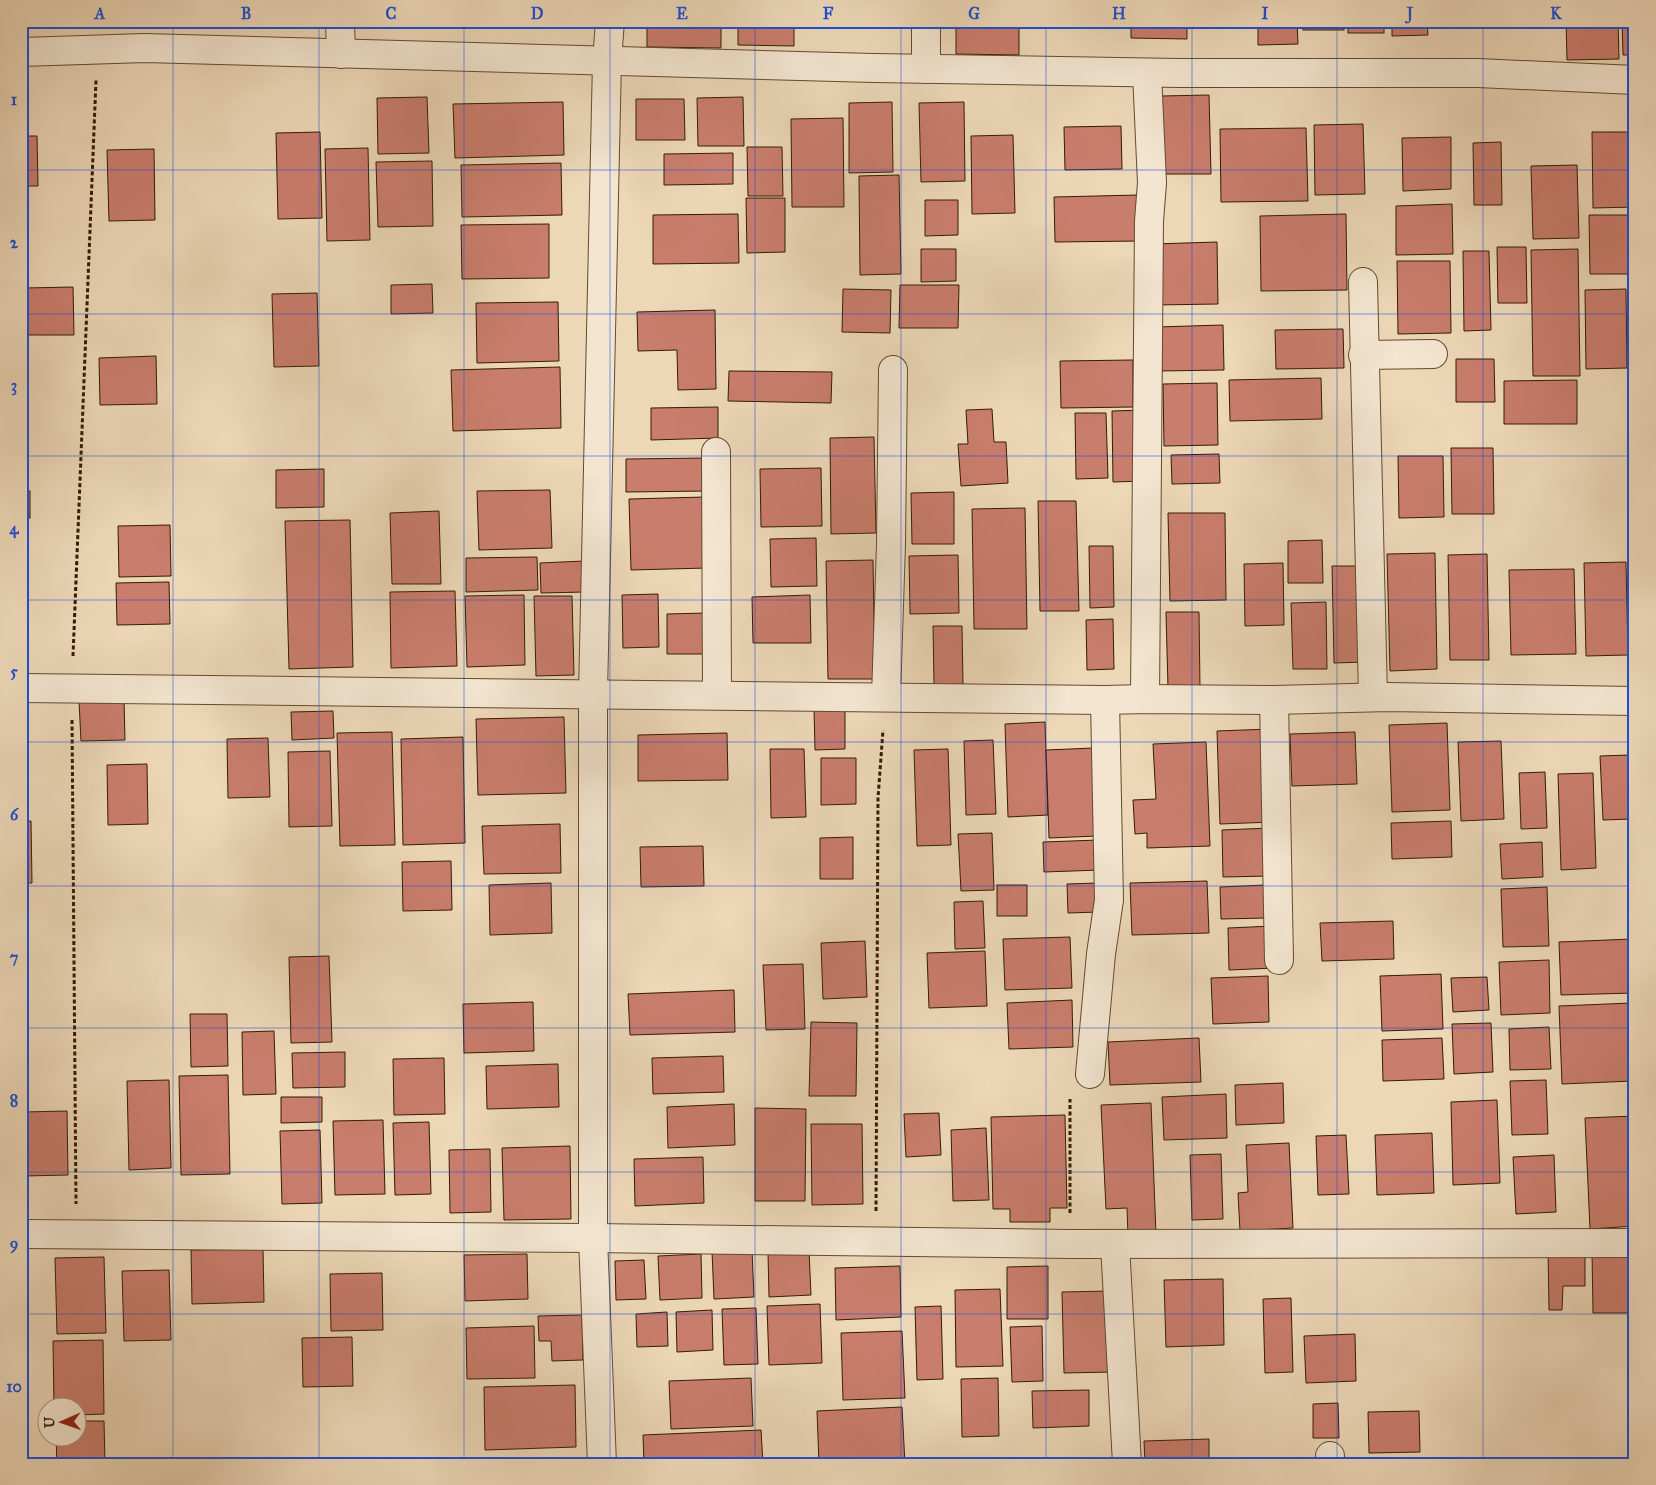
<svg xmlns="http://www.w3.org/2000/svg" width="1656" height="1485" font-family="'IM FELL Great Primer',serif">
  <style>
    .building { fill: #c97d6c; stroke: #351c00 }
    .lines { fill: none; stroke-linecap: round; stroke-linejoin: round }
    .minor-casing { stroke: #634b2e; stroke-width: 30 }
    .path { stroke: #351c00; stroke-width: 3; stroke-dasharray: 4 2.5; stroke-linecap: butt }
    .minor { stroke: #f3e5d0; stroke-width: 28 }
    .grid { fill: none; stroke: #1d4ed8; stroke-width: 1; stroke-opacity: 0.55 }
    .neatline { fill: none; stroke: #1d4ed8; stroke-width: 2 }
    .grid-label { font-size: 16px; text-anchor: middle; font-weight: bold; fill: #1d4ed8 }
  </style>
  <rect width="100%" height="100%" fill="#ecd7b7"/>
  <filter id="stains"><feTurbulence type="fractalNoise" baseFrequency=".004" numOctaves="4"/><feColorMatrix values="0 0 0 0 .2 0 0 0 0 .09 0 0 0 0 .02 0 0 0 .5 -.17"/></filter>
  <radialGradient id="worn" r=".72"><stop offset=".6" stop-color="#630" stop-opacity="0"/><stop offset="1" stop-color="#630" stop-opacity=".3"/></radialGradient>
  <!-- building -->
  <g class="building">
    <path d="M346 21H413V26L346 28Z"/>
    <path d="M647 21H721V48L647 47Z"/>
    <path d="M738 21H794V46L738 45Z"/>
    <path d="M866 21H917V25L866 24Z"/>
    <path d="M956 21H1019V55L956 54Z"/>
    <path d="M1131 21H1187V39L1131 38Z"/>
    <path d="M1258 21H1297L1298 44 1258 45Z"/>
    <rect x="1303" y="21" width="41" height="9"/>
    <rect x="1348" y="21" width="36" height="12"/>
    <path d="M1392 21H1427L1428 35 1392 36Z"/>
    <path d="M1566 21H1618L1619 59 1567 60Z"/>
    <path d="M1622 21H1635V55H1623Z"/>
    <path d="M1209 95 1211 174H1163L1162 96Z"/>
    <path d="M427 97 429 153 378 154 377 98Z"/>
    <path d="M743 97 744 146H698L697 98Z"/>
    <path d="M636 99H684L685 140H636Z"/>
    <path d="M563 102 564 155 455 158 453 104Z"/>
    <path d="M892 102 893 172 849 173V103Z"/>
    <path d="M964 102 965 181 921 182 919 103Z"/>
    <path d="M843 118 844 207H792L791 119Z"/>
    <path d="M1363 124 1365 194 1315 195 1314 125Z"/>
    <path d="M1121 126 1122 169 1065 170 1064 127Z"/>
    <path d="M1306 128 1308 201 1221 202 1220 129Z"/>
    <path d="M320 132 322 218 278 219 276 133Z"/>
    <path d="M1592 132H1635V207L1593 208Z"/>
    <path d="M1013 135 1015 213 972 214 971 136Z"/>
    <path d="M21 136H37L38 186H21Z"/>
    <path d="M1451 137V189L1403 191 1402 138Z"/>
    <path d="M1501 142 1502 205H1474L1473 143Z"/>
    <path d="M747 147H782L783 196H748Z"/>
    <path d="M368 148 370 240 327 241 325 149Z"/>
    <path d="M154 149 155 220 109 221 107 150Z"/>
    <path d="M733 153V184L664 185V154Z"/>
    <path d="M432 161 433 226 378 227 376 162Z"/>
    <path d="M561 163 562 215 462 217 461 165Z"/>
    <path d="M1577 165 1579 238 1533 239 1531 166Z"/>
    <path d="M899 175 901 274 860 275 859 176Z"/>
    <path d="M1139 195 1140 241 1055 242 1054 197Z"/>
    <path d="M746 198H785V252L747 253Z"/>
    <path d="M925 200H958V235L925 236Z"/>
    <path d="M1452 204 1453 254 1396 255V206Z"/>
    <path d="M738 214 739 263 653 264V215Z"/>
    <path d="M1346 214 1347 290 1261 291 1260 216Z"/>
    <path d="M1589 215H1635V274H1590Z"/>
    <path d="M549 224V278L462 279 461 225Z"/>
    <path d="M1217 242 1218 304 1155 305 1154 244Z"/>
    <path d="M1497 247H1526L1527 303H1498Z"/>
    <path d="M921 249H956V281L921 282Z"/>
    <path d="M1578 249 1580 376H1533L1531 250Z"/>
    <path d="M1463 251H1489L1491 330 1464 331Z"/>
    <path d="M1397 261H1450L1451 333 1398 334Z"/>
    <path d="M432 284 433 313 391 314V285Z"/>
    <path d="M900 285H959L958 328H899Z"/>
    <path d="M73 287 74 335H26L25 288Z"/>
    <path d="M843 289 891 290 890 333 842 332Z"/>
    <path d="M1626 289 1627 368 1586 369 1585 290Z"/>
    <path d="M317 293 319 366 274 367 272 294Z"/>
    <path d="M558 302 559 361 477 363 476 303Z"/>
    <path d="M715 310 716 389 678 390 677 350 638 351 637 312Z"/>
    <path d="M1223 325 1224 370 1158 371 1157 327Z"/>
    <path d="M1343 329 1344 368 1276 369 1275 330Z"/>
    <path d="M156 356 157 404 100 405 99 358Z"/>
    <path d="M1456 359H1494L1495 402H1456Z"/>
    <path d="M1133 360V407L1061 408 1060 361Z"/>
    <path d="M560 367 561 428 453 431 451 370Z"/>
    <path d="M729 371 832 372 831 403 728 401Z"/>
    <path d="M1321 378 1322 419 1230 421 1229 380Z"/>
    <path d="M1577 380V424H1504V381Z"/>
    <path d="M1217 383 1218 445 1164 446 1163 384Z"/>
    <path d="M718 407V438L651 440V408Z"/>
    <path d="M992 409 994 442H1006L1008 483 961 486 958 444H968L966 410Z"/>
    <path d="M1143 410 1144 481 1113 482 1112 411Z"/>
    <path d="M1075 413H1106L1108 478 1076 479Z"/>
    <path d="M874 437 876 533 831 534 830 438Z"/>
    <path d="M1451 448H1493L1494 514H1452Z"/>
    <path d="M1219 454 1220 483 1172 484 1171 455Z"/>
    <path d="M1398 456H1443L1444 517 1399 518Z"/>
    <path d="M706 458 707 491 626 492V459Z"/>
    <path d="M821 468 822 526 761 527 760 469Z"/>
    <path d="M324 469V507L276 508V470Z"/>
    <path d="M550 490 552 548 479 550 477 491Z"/>
    <rect x="21" y="491" width="9" height="27"/>
    <path d="M954 492V544H912L911 493Z"/>
    <path d="M705 497 707 568 631 570 629 499Z"/>
    <path d="M1038 501H1076L1079 611H1040Z"/>
    <path d="M1025 508 1027 629H974L972 509Z"/>
    <path d="M439 511 441 584H392L390 513Z"/>
    <path d="M1168 513H1225L1226 600 1170 601Z"/>
    <path d="M350 520 353 667 289 669 285 521Z"/>
    <path d="M170 525 171 576 119 577 118 526Z"/>
    <path d="M21 526H24L25 565 21 566Z"/>
    <path d="M816 538 817 586 771 587 770 539Z"/>
    <path d="M1322 540 1323 583H1288V541Z"/>
    <path d="M1089 546H1113L1114 607 1090 608Z"/>
    <path d="M1435 553 1437 669 1390 671 1387 554Z"/>
    <path d="M1487 554 1489 660H1450L1448 555Z"/>
    <path d="M958 555 959 613 910 614 909 556Z"/>
    <path d="M537 557 538 590 466 592V558Z"/>
    <path d="M873 560 875 679H828L826 561Z"/>
    <path d="M584 561 585 592 541 593 540 563Z"/>
    <path d="M1626 562 1628 655 1586 656 1584 563Z"/>
    <path d="M1283 563 1284 625 1245 626 1244 564Z"/>
    <path d="M1332 566H1364L1366 662 1334 663Z"/>
    <path d="M1574 569 1576 654 1511 655 1509 570Z"/>
    <path d="M169 582 170 624 117 625 116 583Z"/>
    <path d="M455 591 457 666 391 668 390 592Z"/>
    <path d="M658 594 659 647 623 648 622 595Z"/>
    <path d="M524 595 525 665 467 667 465 596Z"/>
    <path d="M810 595 811 643H753L752 597Z"/>
    <path d="M534 596H572L574 675 536 676Z"/>
    <path d="M1326 602 1327 669H1293L1291 603Z"/>
    <path d="M1166 612H1199L1200 688H1168Z"/>
    <path d="M706 613V654H667V614Z"/>
    <path d="M1113 619 1114 669 1087 670 1086 620Z"/>
    <path d="M933 626H962L963 684 934 685Z"/>
    <path d="M124 700 125 740 81 741 79 701Z"/>
    <path d="M814 708H845V749L815 750Z"/>
    <path d="M333 711 334 738 292 740 291 712Z"/>
    <path d="M564 717 566 793 478 795 476 719Z"/>
    <path d="M1045 722 1048 815 1008 817 1005 724Z"/>
    <path d="M1447 723 1450 810 1392 812 1389 725Z"/>
    <path d="M1270 729 1273 822 1220 824 1217 731Z"/>
    <path d="M392 732 395 845 340 846 337 733Z"/>
    <path d="M1355 732 1357 784 1292 786 1290 734Z"/>
    <path d="M727 733 728 780 638 781V735Z"/>
    <path d="M463 737 465 843 403 845 401 739Z"/>
    <path d="M268 738 270 797 228 798 227 739Z"/>
    <path d="M993 740 996 814 966 815 964 741Z"/>
    <path d="M1501 741 1504 819 1461 821 1458 742Z"/>
    <path d="M1206 742 1210 846 1147 848V833L1135 834 1133 800 1156 799 1153 744Z"/>
    <path d="M1094 748 1097 836 1049 838 1046 750Z"/>
    <path d="M770 749H804L806 817 771 818Z"/>
    <path d="M948 749 951 845 917 846 914 750Z"/>
    <path d="M330 751 332 826 289 827 288 752Z"/>
    <path d="M1629 755 1632 819 1603 820 1600 756Z"/>
    <path d="M821 758H856V804L821 805Z"/>
    <path d="M147 764 148 824 108 825 107 765Z"/>
    <path d="M1545 772 1547 828 1521 829 1519 773Z"/>
    <path d="M1593 773 1596 868 1561 870 1558 774Z"/>
    <path d="M31 821 32 883H21V822Z"/>
    <path d="M1451 821 1452 857 1392 859 1391 823Z"/>
    <path d="M560 824 561 873 484 874 482 826Z"/>
    <path d="M1270 828 1271 876 1223 877 1222 830Z"/>
    <path d="M992 833 994 890 961 891 958 834Z"/>
    <path d="M853 837V879H820V838Z"/>
    <path d="M1099 840 1100 870 1044 872 1043 842Z"/>
    <path d="M1542 842 1543 877 1502 879 1500 844Z"/>
    <path d="M703 846 704 886 641 887 640 847Z"/>
    <path d="M451 861 452 910 403 911 402 862Z"/>
    <path d="M1207 881 1209 933 1132 935 1130 883Z"/>
    <path d="M551 883 552 933 490 935 489 885Z"/>
    <path d="M1097 883 1098 912 1068 913 1067 884Z"/>
    <rect x="997" y="885" width="30" height="31"/>
    <path d="M1265 885 1266 918 1221 919 1220 887Z"/>
    <path d="M1547 887 1549 946 1503 947 1501 889Z"/>
    <path d="M983 901 985 948 955 949 954 902Z"/>
    <path d="M1393 921 1394 959 1322 961 1320 923Z"/>
    <path d="M1274 926 1275 968 1229 970 1228 928Z"/>
    <path d="M1070 937 1072 988 1005 990 1003 939Z"/>
    <path d="M1632 939 1634 993 1561 995 1559 942Z"/>
    <path d="M865 941 867 997 823 999 821 943Z"/>
    <path d="M985 951 987 1006 929 1008 927 953Z"/>
    <path d="M329 956 332 1042 291 1043 289 957Z"/>
    <path d="M1549 960 1550 1013 1501 1015 1499 962Z"/>
    <path d="M803 964 805 1029 766 1030 763 965Z"/>
    <path d="M1441 974 1443 1029 1382 1031 1380 976Z"/>
    <path d="M1268 976 1269 1022 1213 1024 1211 978Z"/>
    <path d="M1487 977 1489 1010 1453 1012 1451 978Z"/>
    <path d="M734 990 735 1032 630 1035 628 994Z"/>
    <path d="M1072 1000 1073 1047 1009 1049 1007 1003Z"/>
    <path d="M533 1002 534 1051 464 1053 463 1004Z"/>
    <path d="M1631 1003 1633 1081 1562 1084 1559 1006Z"/>
    <path d="M190 1014H227L228 1066 191 1067Z"/>
    <path d="M811 1022 857 1023 856 1096H809Z"/>
    <path d="M1491 1023 1493 1072 1454 1074 1452 1024Z"/>
    <path d="M1549 1027 1551 1069 1510 1070 1509 1029Z"/>
    <path d="M274 1031 276 1094 243 1095 242 1032Z"/>
    <path d="M1199 1038 1201 1082 1110 1085 1108 1042Z"/>
    <path d="M1442 1038 1444 1079 1383 1081 1382 1040Z"/>
    <path d="M345 1052V1087L293 1088 292 1053Z"/>
    <path d="M723 1056 724 1092 653 1094 652 1058Z"/>
    <path d="M444 1058 445 1114 394 1115 393 1059Z"/>
    <path d="M21 1063H25L26 1106H21Z"/>
    <path d="M558 1064 559 1107 487 1109 486 1066Z"/>
    <path d="M228 1075 230 1174 181 1175 179 1076Z"/>
    <path d="M169 1080 171 1168 129 1170 127 1081Z"/>
    <path d="M1546 1080 1548 1134 1512 1135 1510 1081Z"/>
    <path d="M1283 1083 1284 1123 1236 1125 1235 1085Z"/>
    <path d="M1226 1094 1227 1138 1164 1140 1162 1097Z"/>
    <path d="M281 1097H322V1122L281 1123Z"/>
    <path d="M1497 1100 1500 1183 1453 1185 1451 1102Z"/>
    <path d="M1151 1103 1156 1235 1128 1236 1127 1208 1106 1209 1101 1105Z"/>
    <path d="M734 1104 735 1145 668 1148 667 1107Z"/>
    <path d="M755 1108 806 1109 805 1201H755Z"/>
    <path d="M67 1111 68 1175 25 1176 23 1112Z"/>
    <path d="M939 1113 941 1155 906 1157 904 1114Z"/>
    <path d="M1065 1115 1067 1208H1050V1222H1010V1209H993L991 1117Z"/>
    <path d="M1635 1116V1226L1590 1229 1585 1118Z"/>
    <path d="M383 1120 385 1194 335 1195 333 1121Z"/>
    <path d="M429 1122 431 1194 395 1195 393 1123Z"/>
    <path d="M811 1124H862L863 1204 812 1205Z"/>
    <path d="M986 1128 989 1200 953 1201 951 1130Z"/>
    <path d="M320 1130 322 1203 282 1204 280 1131Z"/>
    <path d="M1432 1133 1434 1193 1377 1195 1375 1135Z"/>
    <path d="M1346 1135 1349 1194 1318 1195 1316 1136Z"/>
    <path d="M1289 1143 1293 1228 1240 1231 1238 1193 1248 1192 1246 1145Z"/>
    <path d="M570 1146 571 1219 504 1220 502 1148Z"/>
    <path d="M490 1149 491 1212 450 1213 449 1150Z"/>
    <path d="M1221 1154 1223 1219 1192 1220 1190 1155Z"/>
    <path d="M1554 1155 1556 1212 1516 1214 1513 1157Z"/>
    <path d="M703 1157 704 1203 635 1206 634 1159Z"/>
    <path d="M1548 1248H1585V1286H1563L1562 1310H1549Z"/>
    <path d="M263 1249 264 1302 192 1304 191 1250Z"/>
    <path d="M752 1250 754 1297 714 1299 712 1251Z"/>
    <path d="M809 1251 811 1295 769 1297 768 1253Z"/>
    <path d="M1592 1251H1635V1313H1593Z"/>
    <path d="M527 1254 528 1299 465 1301 464 1255Z"/>
    <path d="M701 1254 702 1298 660 1300 658 1256Z"/>
    <path d="M104 1257 106 1333 57 1334 55 1258Z"/>
    <path d="M644 1260 646 1299 616 1300 615 1261Z"/>
    <path d="M900 1266 901 1317 836 1320 835 1268Z"/>
    <path d="M1048 1266V1319H1007V1267Z"/>
    <path d="M169 1270 171 1340 124 1341 122 1271Z"/>
    <path d="M382 1273 383 1330 331 1331 330 1274Z"/>
    <path d="M1223 1279 1224 1345 1166 1347 1164 1280Z"/>
    <path d="M1000 1289 1003 1366 956 1367 955 1290Z"/>
    <path d="M1111 1291 1113 1372 1064 1373 1062 1292Z"/>
    <path d="M1291 1298 1293 1372 1265 1373 1263 1299Z"/>
    <path d="M820 1304 822 1363 769 1365 767 1306Z"/>
    <path d="M941 1306 943 1379 917 1380 915 1307Z"/>
    <path d="M756 1308 758 1364 724 1365 722 1309Z"/>
    <path d="M712 1310 713 1350 677 1352 676 1312Z"/>
    <path d="M667 1312 668 1346 637 1347 636 1314Z"/>
    <path d="M582 1315 583 1360 552 1361 551 1341H539L538 1316Z"/>
    <path d="M534 1326 535 1378 467 1379 466 1328Z"/>
    <path d="M1042 1326 1043 1381 1012 1382 1010 1327Z"/>
    <path d="M902 1331 905 1398 843 1400 841 1333Z"/>
    <path d="M1355 1334 1356 1381 1306 1383 1304 1336Z"/>
    <path d="M352 1337 353 1386 303 1387 302 1338Z"/>
    <path d="M103 1340 104 1414 78 1415V1408H54L53 1341Z"/>
    <path d="M751 1378 753 1426 671 1429 669 1381Z"/>
    <path d="M998 1378 999 1436 962 1437 961 1379Z"/>
    <path d="M575 1385 576 1447 485 1450 484 1387Z"/>
    <path d="M1089 1390V1426L1033 1428 1032 1391Z"/>
    <path d="M1338 1403 1339 1438H1313V1404Z"/>
    <path d="M902 1407 905 1464H819L817 1411Z"/>
    <path d="M1419 1411 1420 1452 1369 1453 1368 1412Z"/>
    <path d="M78 1421H104L105 1464H57L56 1438H78Z"/>
    <path d="M761 1430 763 1464H644L643 1435Z"/>
    <path d="M1209 1439V1464H1145L1144 1441Z"/>
    <path d="M1093 1458V1464H1026V1460Z"/>
    <path d="M1020 1460V1464H974V1463Z"/>
    <path d="M1422 1460V1464H1364V1462Z"/>
  </g>
  <g class="lines">
    <defs>
      <g id="minor">
        <path d="M340 21 341 54"/>
        <path d="M21 52 145 48 873 68 1179 73H1478L1635 80"/>
        <path d="M926 69V21"/>
        <path d="M1363 282 1373 697"/>
        <path d="M1363 355 1433 354"/>
        <path d="M716 452 717 695"/>
        <path d="M21 688 1105 700 1145 699 1274 700 1389 697 1635 701"/>
        <path d="M886 697 891 544 893 370"/>
        <path d="M1145 699 1149 221 1152 183 1147 73"/>
        <path d="M1274 700 1279 960"/>
        <path d="M1090 1074 1101 954 1109 900 1105 700"/>
        <path d="M21 1234 593 1238 1070 1244 1635 1243"/>
        <path d="M1115 1244 1127 1464"/>
        <path d="M1330 1456V1464"/>
        <path d="M602 1464 593 1238V694L607 61 610 21"/>
      </g>
    </defs>
    <!-- minor casing -->
    <use href="#minor" class="minor-casing"/>
    <!-- path -->
    <g class="path">
      <path d="M73 656 96 80"/>
      <path d="M72 720 76 1204"/>
      <path d="M876 1211 878 798 883 730"/>
      <path d="M1070 1213V1099"/>
    </g>
    <!-- minor -->
    <use href="#minor" class="minor"/>
  </g>
  <!-- grid -->
  <path class="grid" d="M173 21V1464M319 21V1464M464 21V1464M610 21V1464M755 21V1464M901 21V1464M1046 21V1464M1192 21V1464M1337 21V1464M1483 21V1464M21 170H1635M21 314H1635M21 456H1635M21 600H1635M21 742H1635M21 886H1635M21 1028H1635M21 1172H1635M21 1314H1635"/>
  <!-- margin -->
  <rect width="1656" height="1485" fill="none" stroke="#ecd7b7" stroke-width="55"/>
  <!-- north arrow -->
  <g transform="translate(62 1422) rotate(268)"><circle r="24" fill="#f3e5d0" stroke="#a7957d"/>
  <path d="M0-4L9 19L0 12L-9 19Z" fill="#8f2418"/>
  <text y="-8" font-size="14" font-weight="bold" text-anchor="middle" fill="#351c00">U</text>
  </g>
  <rect x="28" y="28" width="1600" height="1430" class="neatline"/>
  <g class="grid-label">
    <text x="100" y="19">A</text>
    <text x="246" y="19">B</text>
    <text x="391" y="19">C</text>
    <text x="537" y="19">D</text>
    <text x="682" y="19">E</text>
    <text x="828" y="19">F</text>
    <text x="974" y="19">G</text>
    <text x="1119" y="19">H</text>
    <text x="1265" y="19">I</text>
    <text x="1410" y="19">J</text>
    <text x="1556" y="19">K</text>
    <text x="14" y="105">1</text>
    <text x="14" y="248">2</text>
    <text x="14" y="391">3</text>
    <text x="14" y="534">4</text>
    <text x="14" y="677">5</text>
    <text x="14" y="820">6</text>
    <text x="14" y="963">7</text>
    <text x="14" y="1106">8</text>
    <text x="14" y="1249">9</text>
    <text x="14" y="1392">10</text>
  </g>
  <rect width="100%" height="100%" filter="url(#stains)"/>
  <rect width="100%" height="100%" fill="url(#worn)"/>
</svg>
